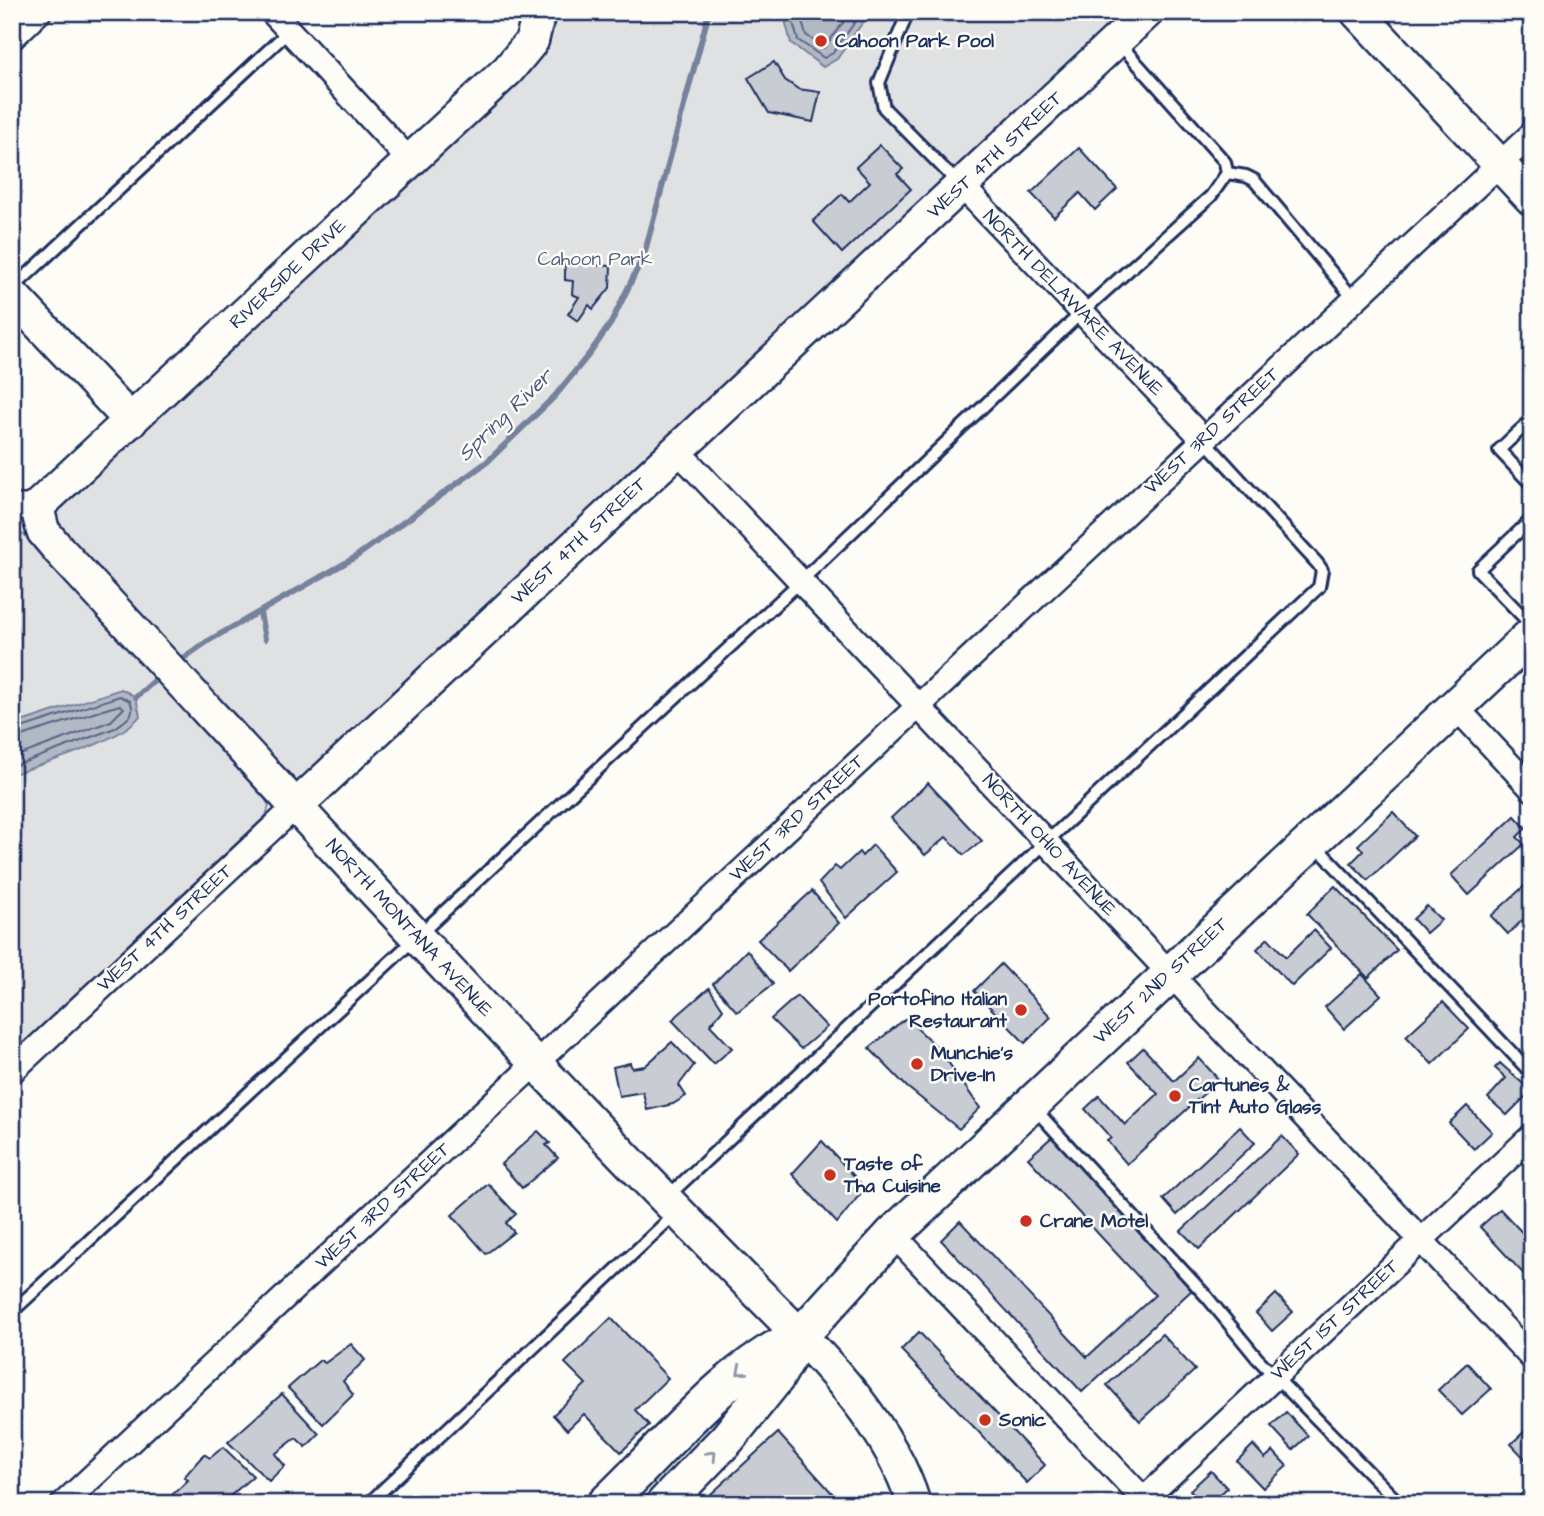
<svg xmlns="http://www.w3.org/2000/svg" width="1544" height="1516" font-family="'Architects Daughter',sans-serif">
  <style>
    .green { fill: #e0e1e3; stroke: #7e88a0; stroke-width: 2 }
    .water { fill: #b3b8c5; stroke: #76819c; stroke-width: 2 }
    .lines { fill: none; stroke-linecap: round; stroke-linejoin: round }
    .shore { stroke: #586687; stroke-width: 2 }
    .stream { stroke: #76819c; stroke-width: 6 }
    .building { fill: #c9ccd3; stroke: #1b2f5e; stroke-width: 2 }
    .lane-casing { stroke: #1b2f5e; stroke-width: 16 }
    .street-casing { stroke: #1b2f5e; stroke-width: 28 }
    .secondary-casing { stroke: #1b2f5e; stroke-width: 37 }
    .primary-casing { stroke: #1b2f5e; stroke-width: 40 }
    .lane { stroke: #fdfcf7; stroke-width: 10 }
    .street { stroke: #fdfcf7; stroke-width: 23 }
    .secondary { stroke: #fdfcf7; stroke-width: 32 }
    .primary { stroke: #fdfcf7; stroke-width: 35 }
    .oneway { stroke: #8c96aa }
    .poi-dot { fill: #c8321e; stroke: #fdfcf7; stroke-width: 2.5 }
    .labels { text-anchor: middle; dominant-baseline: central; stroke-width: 5; stroke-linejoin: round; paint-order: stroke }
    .poi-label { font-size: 19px; font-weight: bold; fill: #1b2f5e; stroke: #fdfcf7; text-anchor: start }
    .street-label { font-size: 19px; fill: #1b2f5e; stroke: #fdfcf7 }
    .park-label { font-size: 19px; fill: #4c5c7f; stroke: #fdfcf7 }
    .water-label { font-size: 21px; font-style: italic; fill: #49587d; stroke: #fdfcf7 }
  </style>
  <rect width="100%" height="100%" fill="#fdfcf7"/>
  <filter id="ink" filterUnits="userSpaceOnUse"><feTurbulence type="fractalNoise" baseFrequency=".0143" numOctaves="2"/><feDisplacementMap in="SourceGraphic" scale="14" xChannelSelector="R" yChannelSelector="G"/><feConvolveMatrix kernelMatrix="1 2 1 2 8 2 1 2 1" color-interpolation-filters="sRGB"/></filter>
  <g filter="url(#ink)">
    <!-- green -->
    <g class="green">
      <path d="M539 12H1147L295 807 40 521 410 161Z"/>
      <path d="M12 529 26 536 259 787 269 806 266 816 12 1054Z"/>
    </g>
    <!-- water -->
    <g class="water">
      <path d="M783 12H870L837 59 823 67 791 43Z"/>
      <path d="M121 689 136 697 140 716C119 743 45 762 12 775V725Z"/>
    </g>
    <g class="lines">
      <!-- shore -->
      <g class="shore">
        <path d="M790 12 798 40 824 58 833 53 862 12"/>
        <path d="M799 12 806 35 824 48 851 12"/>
        <path d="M12 731 120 696 130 701C137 715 126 720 115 728L12 767"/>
        <path d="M12 739 106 709 120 705 124 708 111 721 12 758"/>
      </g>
      <!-- stream -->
      <g class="stream">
        <path d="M260 613 265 639"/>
        <path d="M175 664 208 641 354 558 487 462 555 396 590 353 611 323 644 255 709 12"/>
        <path d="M136 697 161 675"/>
      </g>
    </g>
    <!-- building -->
    <g class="building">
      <path d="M774 62 785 80 798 89 820 92 813 122 769 113 748 78Z"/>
      <path d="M880 145 903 169 897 174 911 189 842 253 813 221 842 194 849 202 870 182 856 167Z"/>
      <path d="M1079 148 1117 189 1095 210 1080 193 1054 217 1031 193Z"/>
      <path d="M565 264 611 266 610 288 593 309 589 305 578 321 568 314 579 297 572 294 573 281 565 280Z"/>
      <path d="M928 783 982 841 964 855 946 837 925 855 891 818Z"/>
      <path d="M1393 812 1415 836 1368 880 1351 863 1363 851 1358 845Z"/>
      <path d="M1515 816 1526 828 1517 837 1524 844 1469 895 1451 875Z"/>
      <path d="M873 845 897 872 846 918 819 883 835 866 840 870 859 852 862 856Z"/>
      <path d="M1532 879V911L1508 934 1491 916Z"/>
      <path d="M1335 886 1397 950 1368 978 1307 914Z"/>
      <path d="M812 891 839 923 788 971 758 940Z"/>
      <path d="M1427 906 1441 920 1426 933 1413 919Z"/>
      <path d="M1314 930 1331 948 1292 986 1257 949 1268 938 1286 957Z"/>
      <path d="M747 950 773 984 737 1012 713 984Z"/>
      <path d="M1001 964 1051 1017 1025 1043 974 991Z"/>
      <path d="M1362 974 1381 995 1344 1029 1325 1007Z"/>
      <path d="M709 988 723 1009 710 1025 732 1048 714 1064 672 1020Z"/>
      <path d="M797 996 827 1027 801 1049 771 1019Z"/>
      <path d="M1443 1002 1469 1029 1432 1064 1406 1036Z"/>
      <path d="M906 1018 939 1049 980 1108 959 1129 907 1087 869 1048Z"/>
      <path d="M672 1042 694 1065 679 1085 686 1096 673 1104 647 1110 643 1092 619 1096 613 1067 630 1063 632 1068 645 1066Z"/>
      <path d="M1143 1048 1174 1081 1199 1058 1219 1080 1127 1164 1107 1141 1111 1138 1085 1109 1099 1096 1125 1125 1158 1094 1128 1062Z"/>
      <path d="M1500 1063 1531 1091 1507 1115 1488 1098 1506 1078 1495 1068Z"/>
      <path d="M1467 1106 1492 1132 1474 1149 1449 1123Z"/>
      <path d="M1240 1127 1255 1143 1177 1215 1163 1199Z"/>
      <path d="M538 1131 550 1143 546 1145 558 1158 522 1188 501 1164Z"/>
      <path d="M1282 1136 1299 1154 1199 1249 1181 1231Z"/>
      <path d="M1052 1137 1193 1289 1082 1392 941 1240 960 1221 1087 1357 1155 1295 1028 1158Z"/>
      <path d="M822 1141 865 1188 837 1223 792 1174Z"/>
      <path d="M488 1184 516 1214 506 1223 514 1232 486 1254 452 1215Z"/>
      <path d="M1500 1209 1532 1243V1283L1480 1227Z"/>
      <path d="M1276 1294 1293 1312 1272 1331 1256 1313Z"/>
      <path d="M611 1318 668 1378 635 1410 649 1425 621 1452 584 1414 567 1430 553 1415 586 1384 565 1363Z"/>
      <path d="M919 1332 1045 1465 1027 1483 901 1350Z"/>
      <path d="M1162 1334 1195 1370 1140 1421 1107 1385Z"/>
      <path d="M351 1344 365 1360 343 1381 353 1395 323 1424 288 1388 320 1360 325 1363Z"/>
      <path d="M1467 1363 1491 1389 1462 1415 1438 1390Z"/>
      <path d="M282 1394 319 1434 306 1447 296 1438 275 1454 285 1466 269 1481 228 1442Z"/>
      <path d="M1286 1412 1308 1436 1293 1450 1271 1426Z"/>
      <path d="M1527 1429 1532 1434V1459L1528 1462 1511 1444Z"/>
      <path d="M778 1433 842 1504H700Z"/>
      <path d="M1253 1445 1265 1458 1273 1451 1287 1466 1263 1488 1237 1461Z"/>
      <path d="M223 1447 253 1476 221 1504H177L171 1496 188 1480 184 1477 204 1454 210 1458Z"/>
      <path d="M1211 1471 1227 1488 1210 1504H1203L1190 1490Z"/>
      <path d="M1532 1484V1504H1511Z"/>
    </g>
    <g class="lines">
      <defs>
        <g id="lane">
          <path d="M908 12 879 83 884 108 958 183"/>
          <path d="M1227 173 1246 176 1254 180 1354 299"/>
          <path d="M12 289 289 31"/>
          <path d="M1532 419 1499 450 1532 485"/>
          <path d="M1532 519 1478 570 1532 626"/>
          <path d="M1315 845 1532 1074"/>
          <path d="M1034 1108 1207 1297 1257 1358 1400 1504"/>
          <path d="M667 1197 1319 587 1322 570 1317 563 1204 440"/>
          <path d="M12 1312 801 581 1082 312 1211 196 1227 173 1225 162 1118 42"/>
          <path d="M368 1504 676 1213"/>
        </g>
        <g id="street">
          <path d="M272 12 410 161"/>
          <path d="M12 38 39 12"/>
          <path d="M962 186 1203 439"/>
          <path d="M677 450 1532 1358"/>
          <path d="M12 507H37"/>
          <path d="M1455 706 1532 789"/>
          <path d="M12 1071 295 807"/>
          <path d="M893 1234 1148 1504"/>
          <path d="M63 1504 1532 134"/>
          <path d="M1139 1504 1532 1136"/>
        </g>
        <g id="secondary">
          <path d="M539 12 532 41 508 70 37 507 43 531 59 550C239 744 417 940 600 1131 649 1183 699 1233 749 1284 812 1348 887 1416 914 1504"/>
          <path d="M1357 12 1532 199"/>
          <path d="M12 295 131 421"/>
          <path d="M295 807 1147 12"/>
        </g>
        <g id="primary">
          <path d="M605 1504C665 1448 725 1368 800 1336"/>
          <path d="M664 1504 727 1439 776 1378 800 1336 893 1234 1532 635"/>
        </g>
      </defs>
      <!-- lane casing -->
      <use href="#lane" class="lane-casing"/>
      <!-- street casing -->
      <use href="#street" class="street-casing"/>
      <!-- secondary casing -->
      <use href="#secondary" class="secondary-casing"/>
      <!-- primary casing -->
      <use href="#primary" class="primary-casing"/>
      <!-- lane -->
      <use href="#lane" class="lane"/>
      <!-- street -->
      <use href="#street" class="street"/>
      <!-- secondary -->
      <use href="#secondary" class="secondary"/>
      <!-- primary -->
      <use href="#primary" class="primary"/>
    </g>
    <!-- one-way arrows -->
    <defs><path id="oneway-chevron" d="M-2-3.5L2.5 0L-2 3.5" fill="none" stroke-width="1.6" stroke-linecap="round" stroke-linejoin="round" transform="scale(1.75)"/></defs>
    <g class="oneway">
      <use href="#oneway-chevron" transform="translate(741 1371) rotate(139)"/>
      <use href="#oneway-chevron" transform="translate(712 1455) rotate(-47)"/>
    </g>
  </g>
  <!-- markers -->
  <g class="poi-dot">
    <circle cx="821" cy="41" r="7"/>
    <circle cx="1021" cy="1010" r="7"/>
    <circle cx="917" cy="1064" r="7"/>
    <circle cx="1175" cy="1096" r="7"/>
    <circle cx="830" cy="1175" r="7"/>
    <circle cx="1026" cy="1221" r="7"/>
    <circle cx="985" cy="1420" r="7"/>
  </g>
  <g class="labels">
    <!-- poi labels -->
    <g class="poi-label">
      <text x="835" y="41">Cahoon Park Pool</text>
      <text x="1007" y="999" text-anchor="end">Portofino Italian<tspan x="1007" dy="22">Restaurant</tspan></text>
      <text x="931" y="1053">Munchie's<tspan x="931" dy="22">Drive-In</tspan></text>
      <text x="1189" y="1085">Cartunes &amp;<tspan x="1189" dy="22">Tint Auto Glass</tspan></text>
      <text x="844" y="1164">Taste of<tspan x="844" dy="22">Tha Cuisine</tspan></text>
      <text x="1040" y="1221">Crane Motel</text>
      <text x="999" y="1420">Sonic</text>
    </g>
    <!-- street labels -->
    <g class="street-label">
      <text transform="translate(995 155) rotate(-43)">WEST 4TH STREET</text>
      <text transform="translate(288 274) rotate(-43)">RIVERSIDE DRIVE</text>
      <text transform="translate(1073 303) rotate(46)">NORTH DELAWARE AVENUE</text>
      <text transform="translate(1212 431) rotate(-43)">WEST 3RD STREET</text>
      <text transform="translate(579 541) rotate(-43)">WEST 4TH STREET</text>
      <text transform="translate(797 818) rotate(-43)">WEST 3RD STREET</text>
      <text transform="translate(1049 845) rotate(47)">NORTH OHIO AVENUE</text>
      <text transform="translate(165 928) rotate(-43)">WEST 4TH STREET</text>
      <text transform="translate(409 928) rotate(47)">NORTH MONTANA AVENUE</text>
      <text transform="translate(1161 981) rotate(-43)">WEST 2ND STREET</text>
      <text transform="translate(383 1206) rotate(-43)">WEST 3RD STREET</text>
      <text transform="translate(1335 1320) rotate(-43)">WEST 1ST STREET</text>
    </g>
    <!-- park labels -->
    <g class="park-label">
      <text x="595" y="259">Cahoon Park</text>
    </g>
    <!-- water labels -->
    <g class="water-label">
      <text transform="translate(505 415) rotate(-44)">Spring River</text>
    </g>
  </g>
  <!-- margin -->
  <rect width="1544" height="1516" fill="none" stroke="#fdfcf7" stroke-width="42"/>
  <rect x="21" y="21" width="1502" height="1474" fill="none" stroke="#1b2f5e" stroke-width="2.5" filter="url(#ink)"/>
</svg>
